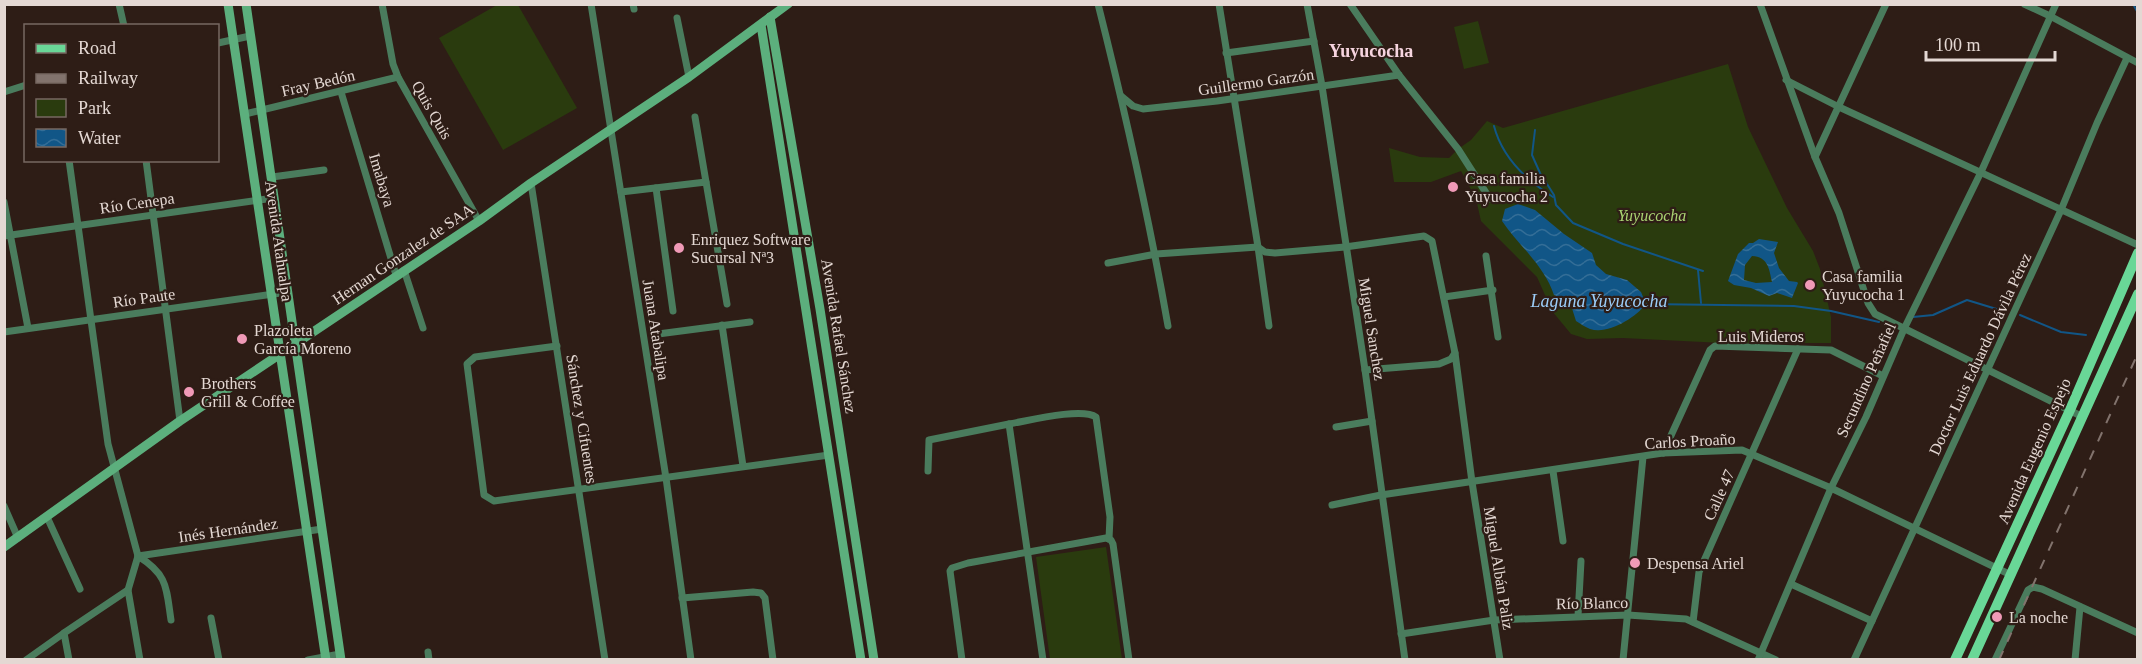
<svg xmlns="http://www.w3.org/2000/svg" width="2142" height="664" font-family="'Times New Roman',serif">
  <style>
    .green { fill: #2a3b0e }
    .water { fill: url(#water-waves); fill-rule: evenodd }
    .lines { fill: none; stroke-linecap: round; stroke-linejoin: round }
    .stream { stroke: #115687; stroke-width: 2 }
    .street { stroke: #4a7c5d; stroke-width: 7 }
    .secondary { stroke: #5caf7d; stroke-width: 9 }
    .primary { stroke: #69d797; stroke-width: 10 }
    .rail { stroke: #82736d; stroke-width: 2; stroke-dasharray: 10 10; stroke-linecap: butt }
    .poi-dot { fill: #f09ab7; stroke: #2e1d16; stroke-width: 2 }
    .labels { text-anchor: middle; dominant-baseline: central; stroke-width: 4.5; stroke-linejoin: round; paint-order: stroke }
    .street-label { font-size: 16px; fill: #e4d8d3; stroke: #2e1d16 }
    .poi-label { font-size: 16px; fill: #e4d8d3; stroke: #2e1d16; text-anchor: start }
    .park-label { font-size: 16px; font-style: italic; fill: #aad372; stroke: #2e1d16 }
    .neighbourhood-label { font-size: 18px; font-weight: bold; fill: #f6d4df; stroke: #2e1d16 }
    .water-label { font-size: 18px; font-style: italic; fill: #9bccf7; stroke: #2e1d16 }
  </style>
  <defs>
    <pattern id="water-waves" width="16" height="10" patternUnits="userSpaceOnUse" patternTransform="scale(1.5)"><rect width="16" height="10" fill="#115687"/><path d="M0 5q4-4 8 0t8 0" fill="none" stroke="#346e97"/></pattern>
  </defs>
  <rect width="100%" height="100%" fill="#2e1d16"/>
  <!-- green -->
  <g class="green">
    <path d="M497 5H518L577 108 503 150 439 38Z"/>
    <path d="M1478 21 1489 63 1464 69 1454 27Z"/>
    <path d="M1728 64 1748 127 1787 208 1813 251 1820 269 1831 317V343H1723L1623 338 1587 339 1571 334 1552 311 1537 277 1481 221 1476 199 1461 171 1431 182H1394L1389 148 1420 157 1449 158 1458 149 1471 140 1487 121 1503 128Z"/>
    <path d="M1106 547 1122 659H1050L1036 557Z"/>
  </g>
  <!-- water -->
  <g class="water">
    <path d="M1518 204 1535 210 1564 234 1592 253 1596 265 1606 274 1627 280 1641 292 1646 304C1635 318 1608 335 1590 329 1585 327 1581 324 1576 321L1570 302 1554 295C1544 265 1519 246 1502 221L1505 209Z"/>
    <path d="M1759 239 1778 242 1774 253 1779 268 1789 281 1797 282 1798 283 1792 298 1777 293 1769 296 1751 288 1734 285 1728 281 1738 254 1749 243H1753ZM1752 256C1768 257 1769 268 1772 282L1756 283 1744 280 1745 265Z"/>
  </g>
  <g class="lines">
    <!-- stream -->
    <g class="stream">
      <path d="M2133 4 2138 13"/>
      <path d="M1494 126C1502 157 1526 180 1553 197"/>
      <path d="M1535 130 1532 155 1540 173 1554 195 1556 205 1573 223 1623 244 1703 271"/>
      <path d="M1698 270 1701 303"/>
      <path d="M1646 304 1794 306 1831 311 1879 322"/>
      <path d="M2020 315 2061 332 2086 335"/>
      <path d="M1913 317 1933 315 1967 300 2003 311"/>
    </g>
    <!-- street -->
    <g class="street">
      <path d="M119 4 124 26"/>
      <path d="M382 4 393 64 398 77 479 221"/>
      <path d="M591 4 666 478 691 660"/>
      <path d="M633 4 634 9"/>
      <path d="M1098 4C1125 111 1149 218 1168 326"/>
      <path d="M1219 4 1258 247 1265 252 1275 253 1345 247 1424 236 1432 241 1455 353 1451 359 1439 364 1365 370"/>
      <path d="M1307 4 1322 86 1365 370 1405 660"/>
      <path d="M1350 4 1399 75 1458 149 1490 199"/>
      <path d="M1760 4 1815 157 1839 213 1868 303 1875 314 2081 416"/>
      <path d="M2024 4 2050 16 2138 63"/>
      <path d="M677 18 689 77"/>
      <path d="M218 43 250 36"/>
      <path d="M1226 53 1314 41"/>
      <path d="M1786 80 1839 107 2138 245"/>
      <path d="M4 92 26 85"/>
      <path d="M341 92 396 275"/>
      <path d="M1121 96 1133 106 1143 109 1217 101 1399 75"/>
      <path d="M245 114 398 77"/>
      <path d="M695 117 706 182"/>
      <path d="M1815 157 1886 4"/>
      <path d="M146 160 180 421"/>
      <path d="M272 177 324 170"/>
      <path d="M531 183 605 660"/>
      <path d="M656 188 673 311"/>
      <path d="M621 192 706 182 727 304"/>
      <path d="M4 202 28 328"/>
      <path d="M4 236 274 198"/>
      <path d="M1486 256 1498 337"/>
      <path d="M1108 263 1156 254 1258 247 1269 326"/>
      <path d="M404 270 423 328"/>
      <path d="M1444 297 1493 290"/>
      <path d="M722 325 743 466"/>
      <path d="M4 332 288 292"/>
      <path d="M658 334 750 322"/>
      <path d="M557 346 475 357 467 364 484 495 494 501 829 455"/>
      <path d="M1455 353 1472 482 1500 660"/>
      <path d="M1336 427 1372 421"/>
      <path d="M1663 453 1710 350 1715 346 1831 350 1883 376"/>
      <path d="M928 471 929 440 1009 424"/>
      <path d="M1553 471 1563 541"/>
      <path d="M1332 505 1381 495 1663 453 1742 450 1831 488 2011 575"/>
      <path d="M4 506 18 538"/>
      <path d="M47 517 80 589"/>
      <path d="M138 556 322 529"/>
      <path d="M138 556C168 575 166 587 171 620"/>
      <path d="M1791 584 1872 621"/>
      <path d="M128 590 140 660"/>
      <path d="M682 598 753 592 761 593 765 598 773 660"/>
      <path d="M1578 616 1581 561"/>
      <path d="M211 618 219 660"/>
      <path d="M1693 622 1699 572 1798 349"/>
      <path d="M64 633 128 590 138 556 108 444 69 160"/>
      <path d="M1401 634 1494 620 1628 615 1686 619 1776 660"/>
      <path d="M428 652 429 660"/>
      <path d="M26 660 64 633 69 660"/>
      <path d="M308 660 340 654"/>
      <path d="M962 660 950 571 952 568 968 563 1106 538 1111 540 1113 544 1129 660"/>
      <path d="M1043 660 1009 424C1027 421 1082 407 1096 417L1110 517 1109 539"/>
      <path d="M1623 660 1643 457"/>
      <path d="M1758 660 1831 488 1866 417 1904 329 1981 172 2056 4"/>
      <path d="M1854 660 2061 210 2097 123 2127 58"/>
      <path d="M1995 660 2028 590 2033 587 2042 589 2138 633"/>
      <path d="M2075 660 2080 607"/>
    </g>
    <!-- secondary -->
    <g class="secondary">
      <path d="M228 4 326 660"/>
      <path d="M246 4 341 660"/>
      <path d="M770 17 820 309 874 660"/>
      <path d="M761 25 861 660"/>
      <path d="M4 547 180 421 479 221 531 183 689 77 788 4"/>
    </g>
    <!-- primary -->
    <g class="primary">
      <path d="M1955 660 2070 410 2138 253"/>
      <path d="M1972 660 2138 294"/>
    </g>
    <!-- rail -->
    <path class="rail" d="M1999 660 2138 353"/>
  </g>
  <!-- markers -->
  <g class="poi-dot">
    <circle cx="1453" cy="187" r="6"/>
    <circle cx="679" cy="248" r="6"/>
    <circle cx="1810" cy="285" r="6"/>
    <circle cx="242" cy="339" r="6"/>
    <circle cx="189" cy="392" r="6"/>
    <circle cx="1635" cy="563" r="6"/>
    <circle cx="1997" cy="617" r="6"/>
  </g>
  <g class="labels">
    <!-- street labels -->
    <g class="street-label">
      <text transform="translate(1256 82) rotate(-8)">Guillermo Garzón</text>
      <text transform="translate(318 83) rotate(-13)">Fray Bedón</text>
      <text transform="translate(432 110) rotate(60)">Quis Quis</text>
      <text transform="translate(382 180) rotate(73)">Imabaya</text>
      <text transform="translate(137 203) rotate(-8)">Río Cenepa</text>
      <text transform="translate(279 241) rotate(82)">Avenida Atahualpa</text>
      <text transform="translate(403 254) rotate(-34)">Hernan Gonzalez de SAA</text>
      <text transform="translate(144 298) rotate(-8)">Río Paute</text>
      <text transform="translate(1372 329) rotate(81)">Miguel Sanchez</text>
      <text transform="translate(656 330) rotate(81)">Juana Atabalipa</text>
      <text transform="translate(839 336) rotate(81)">Avenida Rafael Sánchez</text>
      <text x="1761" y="336">Luis Mideros</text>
      <text transform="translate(1980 354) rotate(-65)">Doctor Luis Eduardo Dávila Pérez</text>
      <text transform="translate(1866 380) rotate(-66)">Secundino Peñafiel</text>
      <text transform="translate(582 419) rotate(81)">Sánchez y Cifuentes</text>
      <text transform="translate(1690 441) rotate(-3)">Carlos Proaño</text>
      <text transform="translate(2034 451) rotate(-66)">Avenida Eugenio Espejo</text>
      <text transform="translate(1719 495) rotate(-66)">Calle 47</text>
      <text transform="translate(228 530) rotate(-8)">Inés Hernández</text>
      <text transform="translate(1499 568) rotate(81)">Miguel Albán Paliz</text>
      <text transform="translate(1592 603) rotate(-1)">Río Blanco</text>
    </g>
    <!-- poi labels -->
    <g class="poi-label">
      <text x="1465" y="178">Casa familia<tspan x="1465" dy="18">Yuyucocha 2</tspan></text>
      <text x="691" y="239">Enriquez Software<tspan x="691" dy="18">Sucursal Nª3</tspan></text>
      <text x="1822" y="276">Casa familia<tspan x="1822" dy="18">Yuyucocha 1</tspan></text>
      <text x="254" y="330">Plazoleta<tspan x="254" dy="18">García Moreno</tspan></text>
      <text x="201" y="383">Brothers<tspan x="201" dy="18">Grill &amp; Coffee</tspan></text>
      <text x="1647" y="563">Despensa Ariel</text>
      <text x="2009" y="617">La noche</text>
    </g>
    <!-- park labels -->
    <g class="park-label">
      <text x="1652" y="215">Yuyucocha</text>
    </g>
    <!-- neighbourhood labels -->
    <g class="neighbourhood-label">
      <text x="1371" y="51">Yuyucocha</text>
    </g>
    <!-- water labels -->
    <g class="water-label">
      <text x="1599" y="301">Laguna Yuyucocha</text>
    </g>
  </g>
  <!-- border -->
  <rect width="2142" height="664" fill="none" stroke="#e4d8d3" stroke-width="12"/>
  <!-- legend -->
  <rect x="24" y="24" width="195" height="138" fill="#2e1d16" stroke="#776862" stroke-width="1.5"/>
  <rect x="36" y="44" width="30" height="9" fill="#69d797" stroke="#776862" stroke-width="1.5"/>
  <text x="78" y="54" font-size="18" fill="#e4d8d3">Road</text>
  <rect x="36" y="74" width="30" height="9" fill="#82736d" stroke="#776862" stroke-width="1.5"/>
  <text x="78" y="84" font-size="18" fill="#e4d8d3">Railway</text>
  <rect x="36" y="99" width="30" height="18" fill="#2a3b0e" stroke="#776862" stroke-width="1.5"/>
  <text x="78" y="114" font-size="18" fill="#e4d8d3">Park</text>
  <rect x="36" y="129" width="30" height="18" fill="url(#water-waves)" stroke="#776862" stroke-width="1.5"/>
  <text x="78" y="144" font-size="18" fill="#e4d8d3">Water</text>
  <!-- scale -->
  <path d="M1926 51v9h129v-9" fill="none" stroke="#e4d8d3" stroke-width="3"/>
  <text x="1935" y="51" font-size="18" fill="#e4d8d3" stroke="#2e1d16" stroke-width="4.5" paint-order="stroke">100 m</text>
</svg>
